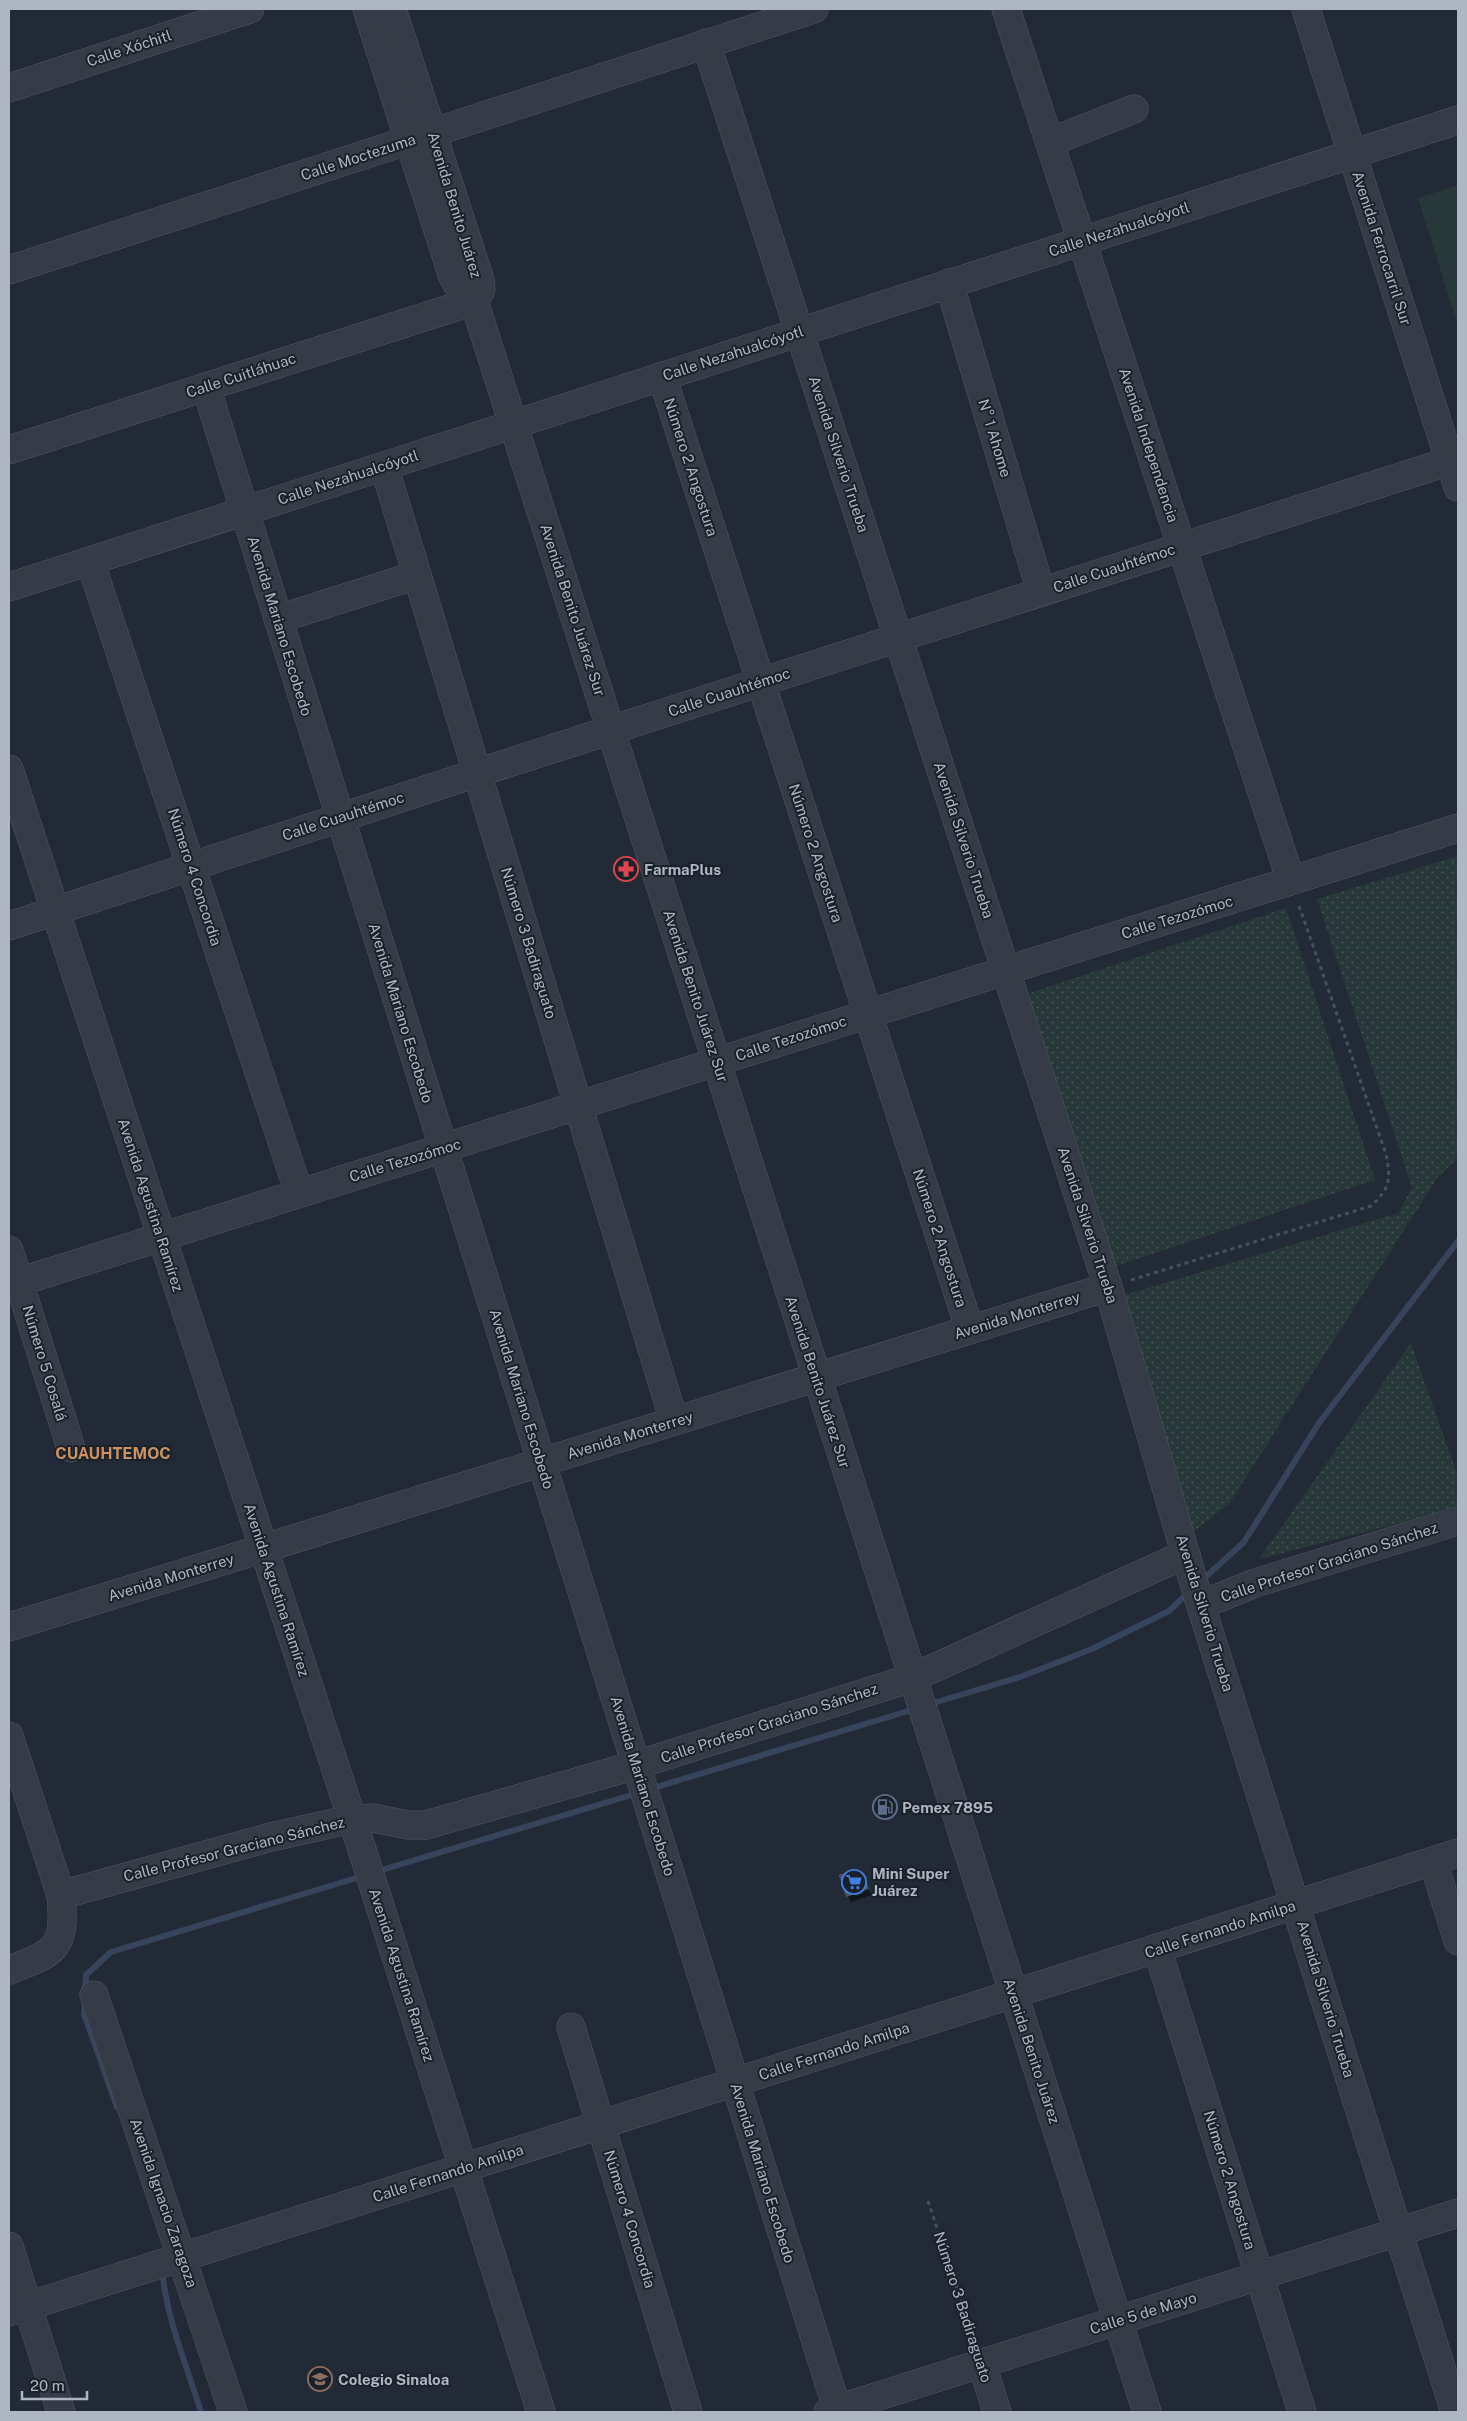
<svg xmlns="http://www.w3.org/2000/svg" width="1467" height="2421" font-family="'Public Sans',sans-serif">
  <style>
    .grass { fill: url(#grass-dots) }
    .park { fill: #263839 }
    .shadow { fill: #0007 }
    .lines { fill: none; stroke-linecap: round; stroke-linejoin: round }
    .stream { stroke: #36455d; stroke-width: 6 }
    .building { fill: url(#building-hatch) }
    .minor-casing { stroke: #525964; stroke-width: 29 }
    .path { stroke: #435457; stroke-width: 3; stroke-dasharray: 4 4; stroke-linecap: butt }
    .minor { stroke: #353c47; stroke-width: 28 }
    .labels { text-anchor: middle; dominant-baseline: central; stroke-width: 4; stroke-linejoin: round; paint-order: stroke }
    .street-label { font-size: 15px; fill: #afb6c3; stroke: #1a212b }
    .poi-label { font-size: 15px; font-weight: bold; fill: #afb6c3; stroke: #1a212b; text-anchor: start }
    .neighbourhood-label { font-size: 16px; font-weight: bold; fill: #cc9361; stroke: #1a212b }
  </style>
  <defs>
    <pattern id="grass-dots" width="8" height="8" patternUnits="userSpaceOnUse" patternTransform="scale(1.25)"><rect width="8" height="8" fill="#263839"/><path d="M2 2h.1M6 6h.1" fill="none" stroke="#435354" stroke-width="1.8" stroke-linecap="round"/></pattern>
    <pattern id="building-hatch" width="6" height="6" patternUnits="userSpaceOnUse" patternTransform="scale(1.25)"><rect width="6" height="6" fill="#454f5e"/><path d="M-1 1l2-2M0 6l6-6M5 7l2-2" fill="none" stroke="#5d6673"/></pattern>
  </defs>
  <rect width="100%" height="100%" fill="#212a36"/>
  <!-- grass -->
  <g class="grass">
    <path d="M1458 856V1158L1438 1177 1229 1504 1179 1543 1114 1298 1398 1213 1412 1188 1317 899Z"/>
    <path d="M1286 908 1375 1180 1110 1268 1021 996Z"/>
    <path d="M1411 1343 1458 1477V1508L1259 1559Z"/>
  </g>
  <!-- park -->
  <path class="park" d="M1458 185V326L1418 198Z"/>
  <!-- shadow -->
  <path class="shadow" d="M863 1876 871 1895 851 1902 848 1896Z"/>
  <g class="lines">
    <!-- stream -->
    <g class="stream">
      <path d="M1200 1582 1244 1542 1319 1423 1458 1241"/>
      <path d="M927 1705 1020 1677 1092 1649 1169 1611 1189 1592"/>
      <path d="M650 1789 915 1709"/>
      <path d="M375 1872 638 1793"/>
      <path d="M85 1993 86 1975 111 1952 363 1876"/>
      <path d="M85 2003 84 2014 117 2107"/>
      <path d="M162 2269C166 2318 187 2366 201 2412"/>
    </g>
  </g>
  <!-- building -->
  <path class="building" d="M854 1870 864 1875 869 1889 846 1897 839 1875Z"/>
  <g class="lines">
    <defs>
      <g id="minor">
        <path d="M367 9 453 277 465 297 474 301"/>
        <path d="M392 9 480 280 481 290 474 301"/>
        <path d="M1006 9 1291 881"/>
        <path d="M1306 9 1458 487"/>
        <path d="M706 43 1108 1287 1195 1587 1455 2412"/>
        <path d="M9 88 250 9"/>
        <path d="M1050 142 1134 109"/>
        <path d="M9 270 814 9"/>
        <path d="M949 283 1041 592"/>
        <path d="M474 301 1147 2412"/>
        <path d="M662 376 970 1330"/>
        <path d="M206 387 838 2412"/>
        <path d="M9 450 474 301"/>
        <path d="M384 466 674 1421"/>
        <path d="M90 561 299 1193"/>
        <path d="M9 587 1458 120"/>
        <path d="M278 619 417 575"/>
        <path d="M9 769 358 1837 541 2412"/>
        <path d="M9 926 477 773 1450 461"/>
        <path d="M9 1250 71 1448"/>
        <path d="M9 1285 1458 828"/>
        <path d="M1201 1605 1255 1583 1458 1521"/>
        <path d="M9 1627 1108 1287"/>
        <path d="M9 1736 61 1895"/>
        <path d="M1433 1861 1458 1941"/>
        <path d="M1157 1948 1302 2412"/>
        <path d="M9 1970C56 1953 66 1948 61 1895L271 1837 352 1819 373 1818 408 1825H426L636 1765 912 1678 1186 1554"/>
        <path d="M94 1995 233 2412"/>
        <path d="M571 2027 688 2412"/>
        <path d="M9 2246 61 2412"/>
        <path d="M9 2312 1458 1853"/>
        <path d="M982 2364 997 2412"/>
        <path d="M828 2412 1458 2213"/>
      </g>
    </defs>
    <!-- minor casing -->
    <use href="#minor" class="minor-casing"/>
    <!-- path -->
    <g class="path">
      <path d="M1131 1280 1371 1206C1390 1188 1391 1180 1386 1154L1298 903"/>
      <path d="M928 2201 975 2342"/>
    </g>
    <!-- minor -->
    <use href="#minor" class="minor"/>
  </g>
  <!-- icons -->
  <defs>
    <symbol id="pharmacy-ring" viewBox="-11 -11 22 22"><circle r="9.5" fill="#1a212b" stroke="#e0444e" stroke-width="1.5"/><path d="M-2-6h4v4h4v4h-4v4h-4v-4h-4v-4h4Z" fill="#e0444e"/></symbol>
    <symbol id="fuel-ring" viewBox="-11 -11 22 22"><circle r="9.5" fill="#1a212b" stroke="#5c6f8a" stroke-width="1.5"/><path d="M-5.5-6h7V0h2V4h1.3V-2.5L3-4.5l.8-.8L6-3V5H2.5V1h-1V6h-7ZM-4.2-4.7v3.2H.2V-4.7Z" fill="#5c6f8a"/></symbol>
    <symbol id="supermarket-ring" viewBox="-11 -11 22 22"><circle r="9.5" fill="#1a212b" stroke="#3f7fe0" stroke-width="1.5"/><path d="M-6-5.5h2.5l.6 2H6L4.5 2H-2.5L-4.4-4H-6ZM-1.5 3.2a1.3 1.3 0 1 0 .1 0ZM3 3.2a1.3 1.3 0 1 0 .1 0Z" fill="#3f7fe0"/></symbol>
    <symbol id="school-ring" viewBox="-11 -11 22 22"><circle r="9.5" fill="#1a212b" stroke="#8d6e63" stroke-width="1.5"/><path d="M0-5L7-2L0 1L-7-2ZM-4 1L0 2.5L4 1V4Q0 6-4 4Z" fill="#8d6e63"/></symbol>
  </defs>
  <g fill-rule="evenodd">
    <use href="#pharmacy-ring" x="612" y="855" width="28" height="28"/>
    <use href="#fuel-ring" x="871" y="1793" width="28" height="28"/>
    <use href="#supermarket-ring" x="840" y="1868" width="28" height="28"/>
    <use href="#school-ring" x="306" y="2365" width="28" height="28"/>
  </g>
  <g class="labels">
    <!-- street labels -->
    <g class="street-label">
      <text transform="translate(129 48) rotate(-18)">Calle Xóchitl</text>
      <text transform="translate(358 157) rotate(-18)">Calle Moctezuma</text>
      <text transform="translate(455 205) rotate(73)">Avenida Benito Juárez</text>
      <text transform="translate(1119 229) rotate(-18)">Calle Nezahualcóyotl</text>
      <text transform="translate(1382 248) rotate(72)">Avenida Ferrocarril Sur</text>
      <text transform="translate(733 353) rotate(-18)">Calle Nezahualcóyotl</text>
      <text transform="translate(241 375) rotate(-18)">Calle Cuitláhuac</text>
      <text transform="translate(995 438) rotate(73)">N° 1 Ahome</text>
      <text transform="translate(1149 445) rotate(72)">Avenida Independencia</text>
      <text transform="translate(839 454) rotate(72)">Avenida Silverio Trueba</text>
      <text transform="translate(691 467) rotate(72)">Número 2 Angostura</text>
      <text transform="translate(348 477) rotate(-18)">Calle Nezahualcóyotl</text>
      <text transform="translate(1114 568) rotate(-18)">Calle Cuauhtémoc</text>
      <text transform="translate(573 610) rotate(72)">Avenida Benito Juárez Sur</text>
      <text transform="translate(280 626) rotate(73)">Avenida Mariano Escobedo</text>
      <text transform="translate(729 692) rotate(-18)">Calle Cuauhtémoc</text>
      <text transform="translate(343 816) rotate(-18)">Calle Cuauhtémoc</text>
      <text transform="translate(964 840) rotate(72)">Avenida Silverio Trueba</text>
      <text transform="translate(816 853) rotate(72)">Número 2 Angostura</text>
      <text transform="translate(195 877) rotate(72)">Número 4 Concordia</text>
      <text transform="translate(1177 917) rotate(-17)">Calle Tezozómoc</text>
      <text transform="translate(529 943) rotate(73)">Número 3 Badiraguato</text>
      <text transform="translate(696 996) rotate(72)">Avenida Benito Juárez Sur</text>
      <text transform="translate(401 1013) rotate(73)">Avenida Mariano Escobedo</text>
      <text transform="translate(791 1038) rotate(-18)">Calle Tezozómoc</text>
      <text transform="translate(405 1160) rotate(-17)">Calle Tezozómoc</text>
      <text transform="translate(151 1205) rotate(72)">Avenida Agustina Ramírez</text>
      <text transform="translate(1088 1225) rotate(72)">Avenida Silverio Trueba</text>
      <text transform="translate(940 1238) rotate(72)">Número 2 Angostura</text>
      <text transform="translate(1017 1315) rotate(-17)">Avenida Monterrey</text>
      <text transform="translate(45 1363) rotate(73)">Número 5 Cosalá</text>
      <text transform="translate(818 1382) rotate(72)">Avenida Benito Juárez Sur</text>
      <text transform="translate(522 1399) rotate(73)">Avenida Mariano Escobedo</text>
      <text transform="translate(630 1435) rotate(-17)">Avenida Monterrey</text>
      <text transform="translate(1329 1562) rotate(-18)">Calle Profesor Graciano Sánchez</text>
      <text transform="translate(171 1577) rotate(-17)">Avenida Monterrey</text>
      <text transform="translate(277 1590) rotate(72)">Avenida Agustina Ramírez</text>
      <text transform="translate(1205 1613) rotate(73)">Avenida Silverio Trueba</text>
      <text transform="translate(769 1723) rotate(-18)">Calle Profesor Graciano Sánchez</text>
      <text transform="translate(643 1786) rotate(73)">Avenida Mariano Escobedo</text>
      <text transform="translate(234 1849) rotate(-14)">Calle Profesor Graciano Sánchez</text>
      <text transform="translate(1220 1929) rotate(-18)">Calle Fernando Amilpa</text>
      <text transform="translate(402 1975) rotate(72)">Avenida Agustina Ramírez</text>
      <text transform="translate(1326 1999) rotate(73)">Avenida Silverio Trueba</text>
      <text transform="translate(834 2051) rotate(-18)">Calle Fernando Amilpa</text>
      <text transform="translate(1032 2051) rotate(72)">Avenida Benito Juárez</text>
      <text transform="translate(448 2173) rotate(-18)">Calle Fernando Amilpa</text>
      <text transform="translate(763 2173) rotate(73)">Avenida Mariano Escobedo</text>
      <text transform="translate(1230 2180) rotate(73)">Número 2 Angostura</text>
      <text transform="translate(164 2203) rotate(71)">Avenida Ignacio Zaragoza</text>
      <text transform="translate(630 2219) rotate(73)">Número 4 Concordia</text>
      <text transform="translate(963 2307) rotate(72)">Número 3 Badiraguato</text>
      <text transform="translate(1143 2313) rotate(-17)">Calle 5 de Mayo</text>
    </g>
    <!-- poi labels -->
    <g class="poi-label">
      <text x="644" y="869">FarmaPlus</text>
      <text x="902" y="1807">Pemex 7895</text>
      <text x="872" y="1873">Mini Super<tspan x="872" dy="17">Juárez</tspan></text>
      <text x="338" y="2379">Colegio Sinaloa</text>
    </g>
    <!-- neighbourhood labels -->
    <g class="neighbourhood-label">
      <text x="113" y="1453">CUAUHTEMOC</text>
    </g>
  </g>
  <!-- border -->
  <rect width="1467" height="2421" fill="none" stroke="#afb6c3" stroke-width="20"/>
  <!-- scale -->
  <path d="M22 2391v8h65v-8" fill="none" stroke="#afb6c3" stroke-width="2.5"/>
  <text x="30" y="2391" font-size="15" fill="#afb6c3" stroke="#1a212b" stroke-width="4" paint-order="stroke">20 m</text>
</svg>
